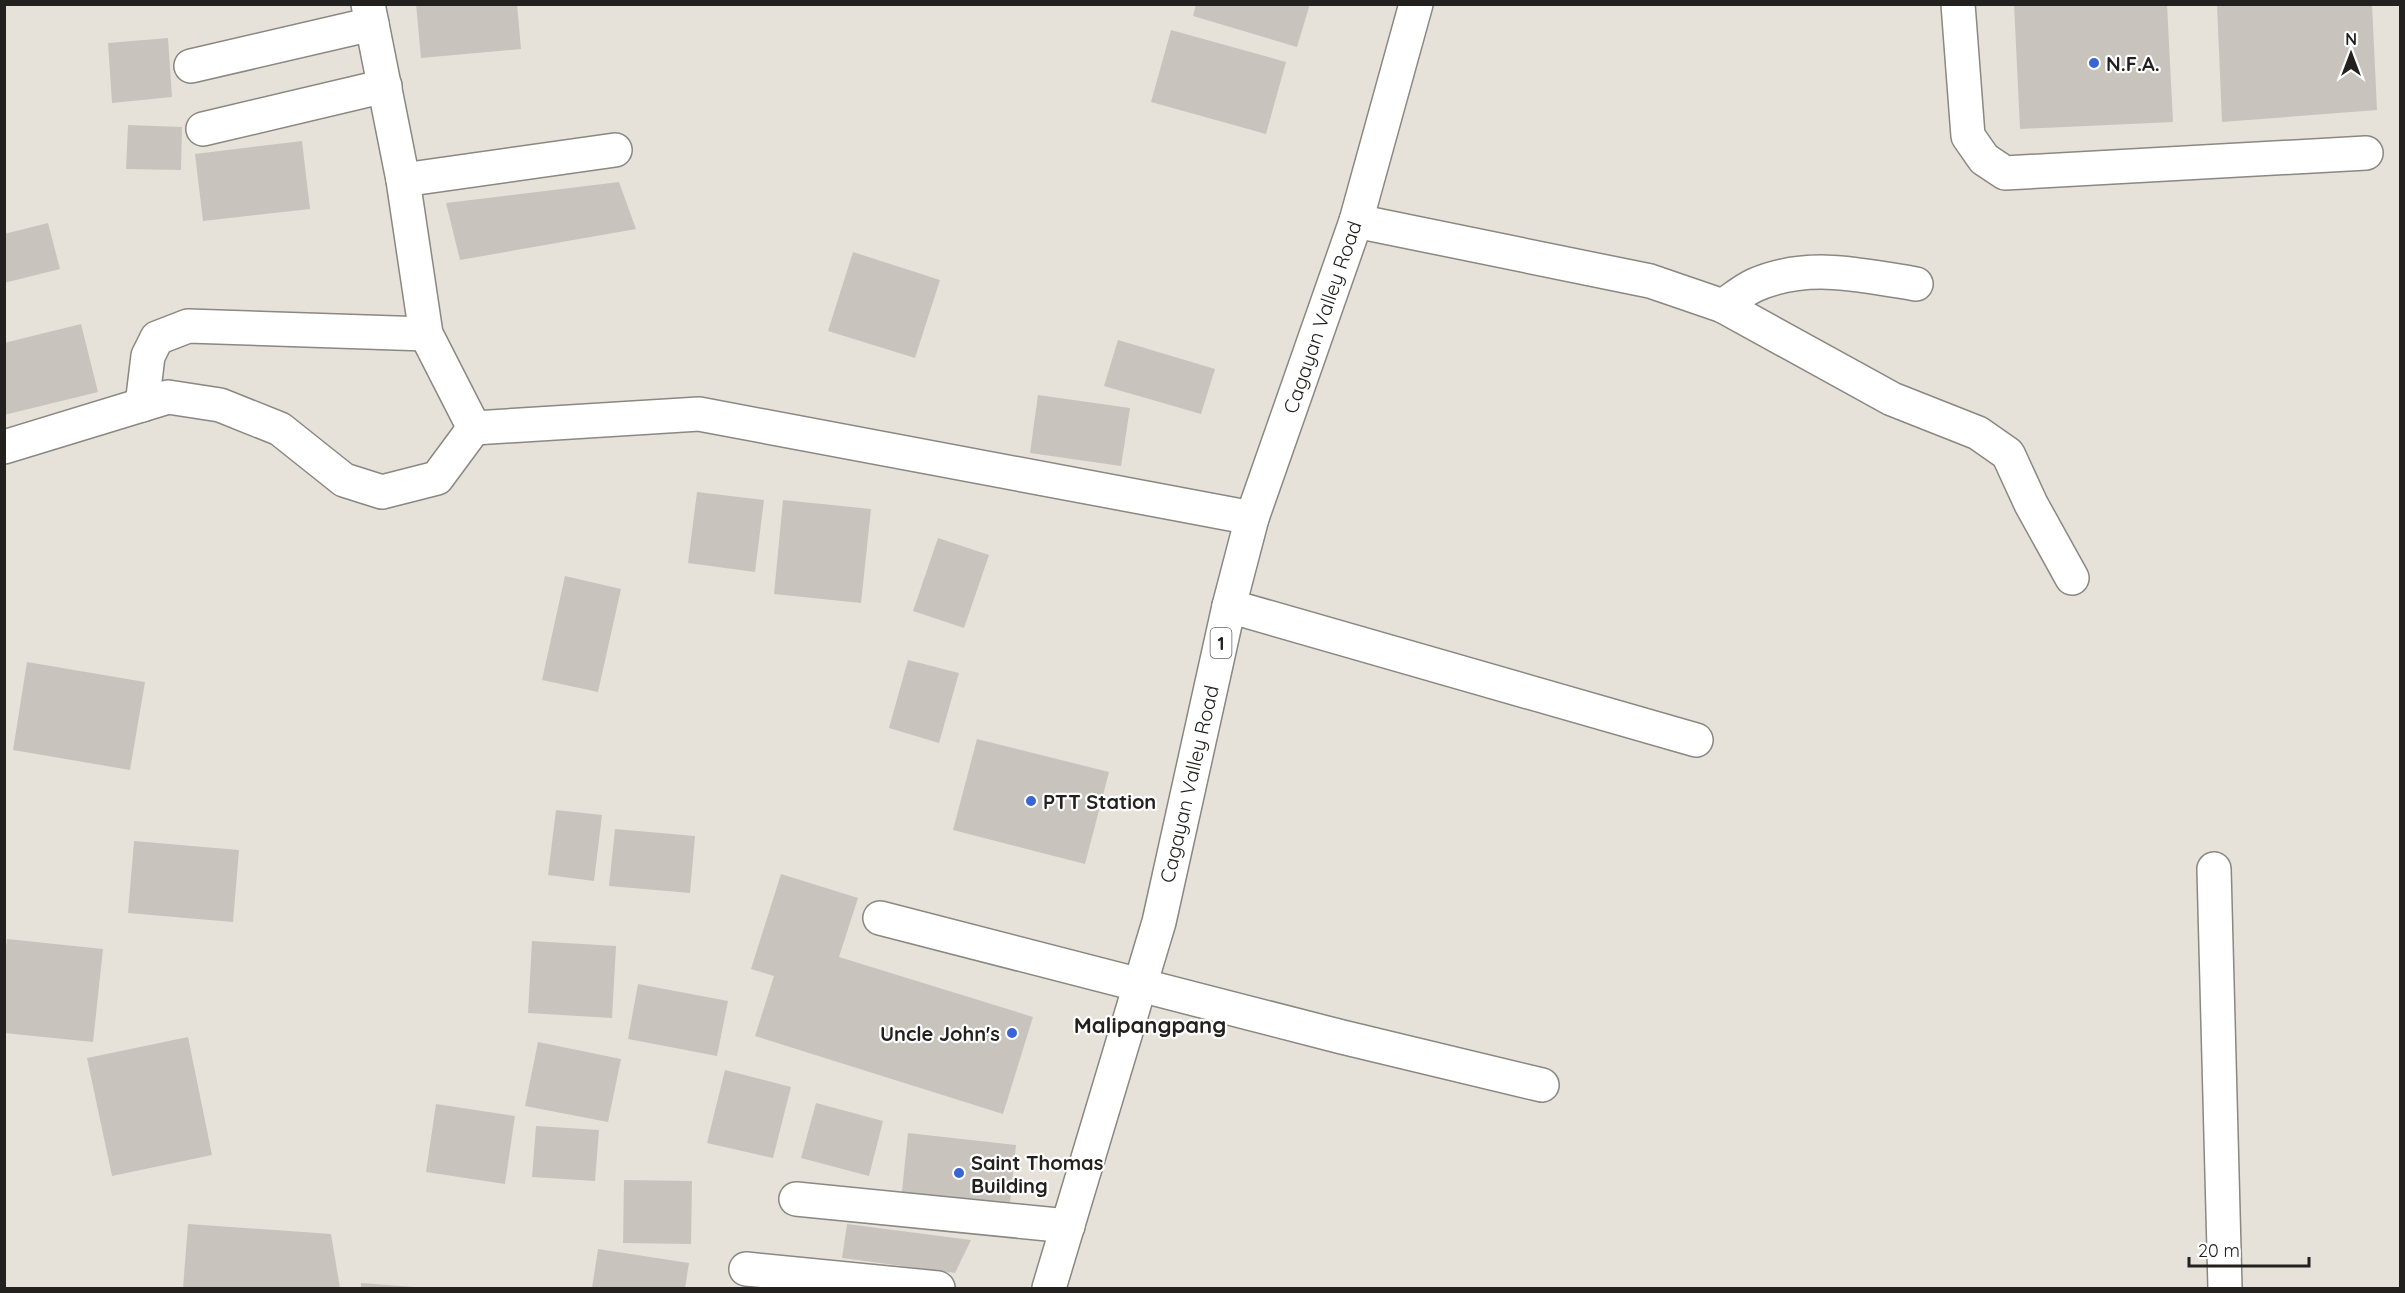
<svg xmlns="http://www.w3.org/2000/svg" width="2405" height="1293" font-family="Quicksand,sans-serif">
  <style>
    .building { fill: #c8c4bd }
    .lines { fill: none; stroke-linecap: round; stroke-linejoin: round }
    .minor-casing { stroke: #8b8781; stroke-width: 36 }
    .highway-casing { stroke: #8b8781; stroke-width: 36 }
    .minor { stroke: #fff; stroke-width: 33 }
    .highway { stroke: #fff; stroke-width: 33 }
    .poi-dot { fill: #3965d5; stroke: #fff; stroke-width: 2 }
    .labels { text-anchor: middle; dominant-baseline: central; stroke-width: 4.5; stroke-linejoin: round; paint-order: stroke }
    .shield { fill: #fff; stroke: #656462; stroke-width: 1.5 }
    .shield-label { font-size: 18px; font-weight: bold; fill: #23211f }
    .poi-label { font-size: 20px; font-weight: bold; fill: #23211f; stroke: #fff; text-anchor: start }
    .street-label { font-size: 20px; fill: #23211f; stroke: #fff }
    .quarter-label { font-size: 22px; font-weight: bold; fill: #23211f; stroke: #fff }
  </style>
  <rect width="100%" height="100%" fill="#e6e2da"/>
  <!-- building -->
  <g class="building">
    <path d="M416 4H517L521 49 421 58Z"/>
    <path d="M1196 4H1310L1297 47 1193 16Z"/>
    <path d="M2014 4H2167L2173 122 2020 129Z"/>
    <path d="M2217 4H2372L2377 110 2222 122Z"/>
    <path d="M1171 30 1286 62 1266 134 1151 102Z"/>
    <path d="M168 38 172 97 112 103 108 43Z"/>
    <path d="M128 125 182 127 181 170 126 169Z"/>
    <path d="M302 141 310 209 203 221 195 154Z"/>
    <path d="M619 182 636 229 460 260 446 203Z"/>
    <path d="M48 223 60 269 4 283V234Z"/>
    <path d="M853 252 940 280 915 358 828 331Z"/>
    <path d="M81 324 98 392 4 415V343Z"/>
    <path d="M1118 340 1215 369 1201 414 1104 386Z"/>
    <path d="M1038 395 1130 408 1121 466 1030 453Z"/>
    <path d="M697 492 764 500 755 572 688 563Z"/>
    <path d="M783 500 871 509 861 603 774 594Z"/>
    <path d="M938 538 989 555 964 628 913 611Z"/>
    <path d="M565 576 621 589 598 692 542 680Z"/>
    <path d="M908 660 959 673 939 743 889 728Z"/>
    <path d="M27 662 145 682 130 770 13 750Z"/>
    <path d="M977 739 1109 772 1085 864 953 830Z"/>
    <path d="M556 810 602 815 594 881 548 875Z"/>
    <path d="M615 829 695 836 690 893 609 886Z"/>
    <path d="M134 841 239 850 233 922 128 913Z"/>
    <path d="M781 874 858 898 839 957 1033 1017 1003 1114 755 1036 774 976 751 969Z"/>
    <path d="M7 939 103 949 93 1042 4 1033V961Z"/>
    <path d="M532 941 616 946 612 1018 528 1013Z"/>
    <path d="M638 984 728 1001 717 1056 628 1039Z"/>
    <path d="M188 1037 212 1155 112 1176 87 1058Z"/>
    <path d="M538 1042 621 1059 608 1122 525 1106Z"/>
    <path d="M725 1070 791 1087 773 1158 707 1143Z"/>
    <path d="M816 1103 883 1121 869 1176 801 1158Z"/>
    <path d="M436 1104 515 1116 505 1184 426 1172Z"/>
    <path d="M536 1126 599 1130 595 1181 532 1177Z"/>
    <path d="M908 1133 1016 1145 1009 1213 901 1201Z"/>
    <path d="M624 1180 692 1181 691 1244 623 1243Z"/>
    <path d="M188 1224 331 1234 340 1288H183Z"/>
    <path d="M847 1224 971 1240 955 1273 842 1258Z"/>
    <path d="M598 1249 689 1263 685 1288H592Z"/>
    <path d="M361 1283 415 1287V1288H361Z"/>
  </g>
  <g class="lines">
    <defs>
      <g id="minor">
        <path d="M368 4 403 180 426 334 474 428 699 414 1252 518"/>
        <path d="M1958 4 1968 136 1984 159 2005 173 2366 153"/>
        <path d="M191 66 372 24"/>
        <path d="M203 129 385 86"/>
        <path d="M403 180 615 150"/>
        <path d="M1356 221 1650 281 1723 306 1892 399 1978 433 2008 454 2031 504 2072 578"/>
        <path d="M1723 306C1733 299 1744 290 1755 285 1807 262 1862 275 1916 284"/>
        <path d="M142 405 148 356 157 338 188 326 426 334"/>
        <path d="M4 447 168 397 220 405 280 429 344 480 382 492 437 478 474 428"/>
        <path d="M1229 606 1696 740"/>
        <path d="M2214 869 2225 1288"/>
        <path d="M880 918 1342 1037 1542 1085"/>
        <path d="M796 1199 1068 1226"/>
        <path d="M746 1269 938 1288"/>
      </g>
      <path id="highway" d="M1049 1288 1159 922 1229 606 1252 518 1356 221 1416 4"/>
    </defs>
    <!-- minor casing -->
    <use href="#minor" class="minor-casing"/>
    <!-- highway casing -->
    <use href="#highway" class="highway-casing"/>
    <!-- minor -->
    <use href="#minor" class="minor"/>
    <!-- highway -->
    <use href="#highway" class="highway"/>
  </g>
  <!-- markers -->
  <g class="poi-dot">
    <circle cx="2094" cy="63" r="6"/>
    <circle cx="1031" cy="801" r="6"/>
    <circle cx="1012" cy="1033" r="6"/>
    <circle cx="959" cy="1173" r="6"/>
  </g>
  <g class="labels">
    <!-- shield labels -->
    <rect class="shield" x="1210.5" y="628" width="21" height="30" rx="4.5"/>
    <g class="shield-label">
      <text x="1221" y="643">1</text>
    </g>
    <!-- poi labels -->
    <g class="poi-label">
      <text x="2106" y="63">N.F.A.</text>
      <text x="1043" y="801">PTT Station</text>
      <text x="1000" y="1033" text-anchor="end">Uncle John's</text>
      <text x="971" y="1162">Saint Thomas<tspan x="971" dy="23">Building</tspan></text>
    </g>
    <!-- street labels -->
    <g class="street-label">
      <text transform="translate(1322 317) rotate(-71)">Cagayan Valley Road</text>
      <text transform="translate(1189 784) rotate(-77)">Cagayan Valley Road</text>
    </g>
    <!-- quarter labels -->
    <g class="quarter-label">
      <text x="1150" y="1025">Malipangpang</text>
    </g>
  </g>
  <!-- border -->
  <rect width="2405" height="1293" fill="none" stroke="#23211f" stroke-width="12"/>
  <!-- north arrow -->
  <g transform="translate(2351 54)" stroke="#ffffff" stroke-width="4.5" paint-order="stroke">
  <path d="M0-4.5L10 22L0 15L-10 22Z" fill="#23211f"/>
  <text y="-9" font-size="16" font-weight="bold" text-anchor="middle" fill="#23211f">N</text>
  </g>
  <!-- scale -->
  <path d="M2189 1257v9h120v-9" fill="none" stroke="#23211f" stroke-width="3"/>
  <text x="2198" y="1257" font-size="18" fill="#23211f" stroke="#ffffff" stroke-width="4.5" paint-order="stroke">20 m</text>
</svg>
